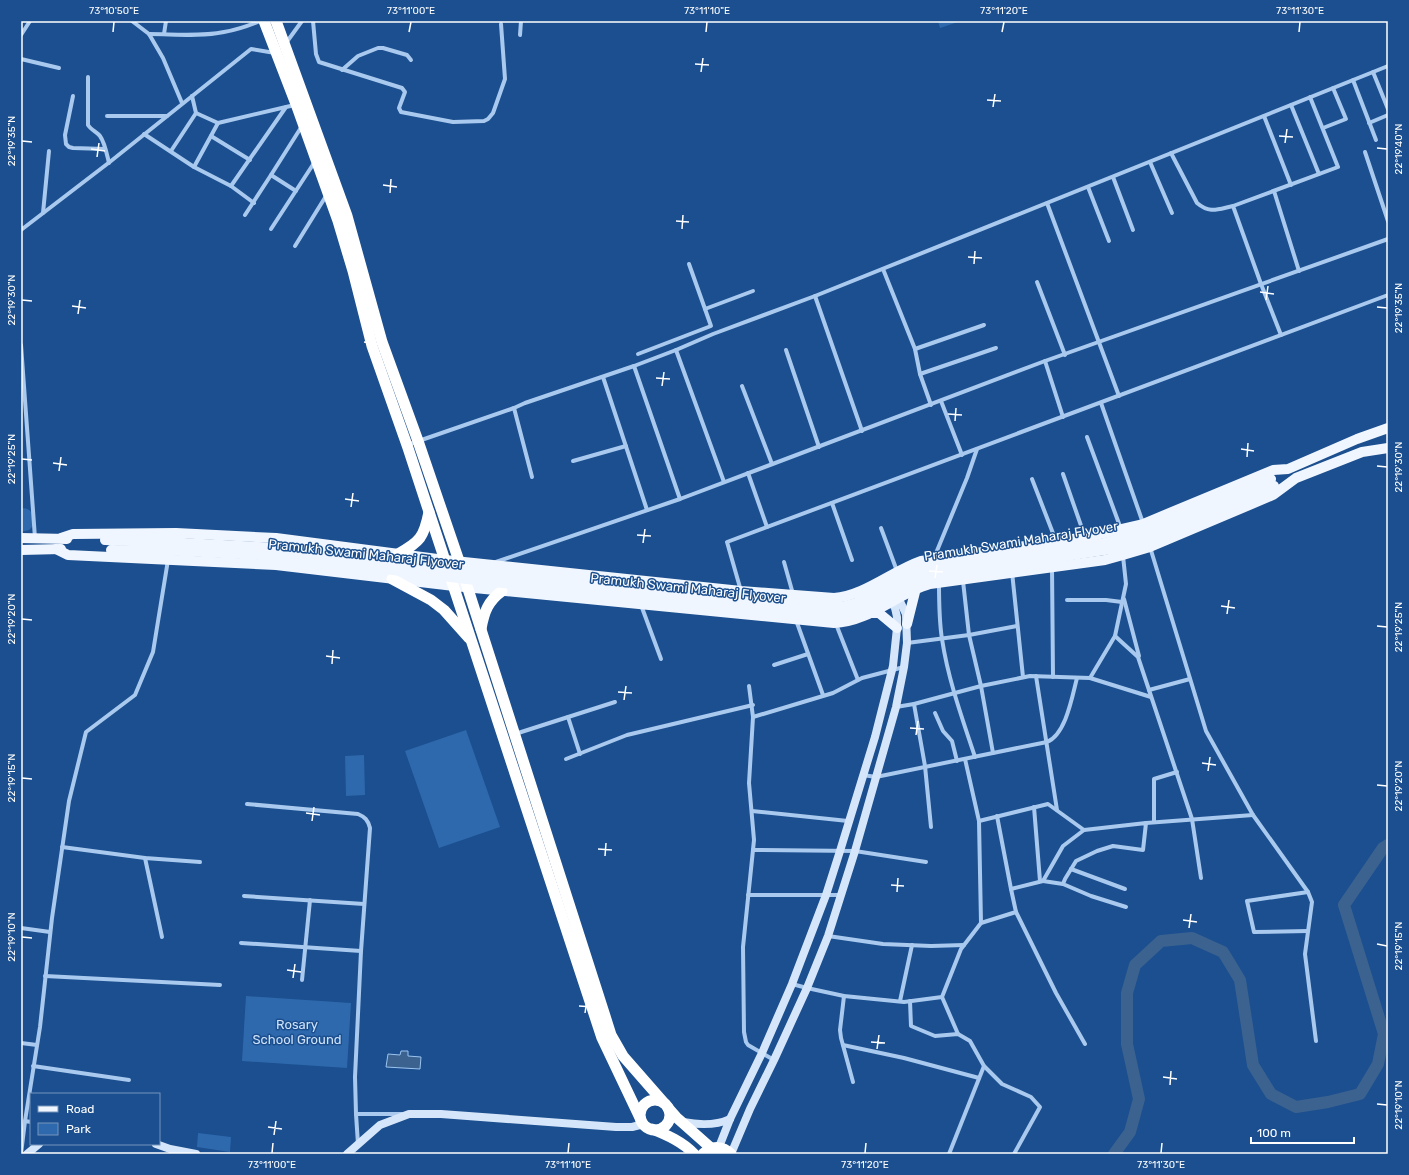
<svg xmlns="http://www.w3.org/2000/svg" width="1409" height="1175" font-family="Rubik,sans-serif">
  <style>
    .green { fill: #2e69ad }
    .water { fill: #3c6290; stroke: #9cc4f0 }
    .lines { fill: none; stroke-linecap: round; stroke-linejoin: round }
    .stream { stroke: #9cc4f0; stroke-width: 2 }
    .river { stroke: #3c6290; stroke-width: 12 }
    .street { stroke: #a9c9ee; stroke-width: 4 }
    .secondary { stroke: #d6e6fa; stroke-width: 8 }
    .primary { stroke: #f0f6ff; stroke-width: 10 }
    .highway { stroke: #fff; stroke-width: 11 }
    .primary-bridge { stroke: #f0f6ff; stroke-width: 10 }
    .ticks { fill: none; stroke: #fff; stroke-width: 1.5 }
    .labels { text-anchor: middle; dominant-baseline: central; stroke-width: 3; stroke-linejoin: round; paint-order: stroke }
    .street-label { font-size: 13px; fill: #fff; stroke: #1b4f8f }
    .park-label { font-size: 13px; fill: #cfe3fa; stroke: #1b4f8f }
    .neatline { fill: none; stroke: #fff; stroke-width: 1.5 }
    .ticks-label { font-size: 10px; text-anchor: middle; fill: #fff }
  </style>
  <rect width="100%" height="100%" fill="#1b4f8f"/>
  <!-- green -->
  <g class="green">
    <path d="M938 21H961L940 28Z"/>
    <path d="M21 508C33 508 33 515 34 525L29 530 21 532Z"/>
    <path d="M466 730 500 827 439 848 405 751Z"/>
    <path d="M364 755 365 795 346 796 345 756Z"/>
    <path d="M246 996 351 1003 347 1068 242 1061Z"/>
    <path d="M198 1133 231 1137 230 1152 197 1147Z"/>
  </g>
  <!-- water -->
  <path class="water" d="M401 1051H408V1056L421 1057 420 1069 386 1067 388 1054 400 1055Z"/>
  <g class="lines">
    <!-- stream -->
    <path class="stream" d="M1384 1034 1388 1038"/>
    <!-- river -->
    <path class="river" d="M1114 1154 1130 1132 1139 1099 1127 1044V993L1135 965 1161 941 1192 938 1223 952 1240 980 1253 1065 1271 1094 1296 1107 1328 1102 1360 1094 1378 1064 1384 1034 1344 905 1383 848 1388 845"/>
    <!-- street -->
    <g class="street">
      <path d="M132 21 149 34 163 58 182 103"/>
      <path d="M313 21 316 54 319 62 402 88 405 92 399 108 401 112 453 122 484 121 488 119 493 113 505 79 501 24"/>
      <path d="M149 34C173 34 200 37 224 32 236 30 248 26 260 21"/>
      <path d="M164 34 166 21"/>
      <path d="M21 35 30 21"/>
      <path d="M520 35 521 21"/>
      <path d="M286 43 302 21"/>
      <path d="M21 59 59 68"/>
      <path d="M342 70 358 56 378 48H383L407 55 411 60"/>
      <path d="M1373 72 1388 109"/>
      <path d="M88 77V125C91 130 97 132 100 136 105 143 107 155 109 163"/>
      <path d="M1353 80 1376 140"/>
      <path d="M73 96 65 135 66 144 69 147 73 148 105 149"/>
      <path d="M192 96 196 113 218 123 286 107"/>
      <path d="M1291 105 1319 174"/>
      <path d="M107 116H167"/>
      <path d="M1264 116 1291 185"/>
      <path d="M1369 123 1388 115"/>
      <path d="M1323 128 1346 119 1333 88"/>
      <path d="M144 134 194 167 231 186 254 203"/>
      <path d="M211 136 250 160"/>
      <path d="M171 151 196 113"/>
      <path d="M1365 152 1388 221"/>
      <path d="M1171 153 1197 203C1210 214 1218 209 1233 206"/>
      <path d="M1150 162 1172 213"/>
      <path d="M194 167 218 123"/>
      <path d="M271 175 296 191"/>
      <path d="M1113 177 1133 230"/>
      <path d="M231 186 286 107 295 105"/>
      <path d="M1088 187 1109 241"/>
      <path d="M1274 191 1299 271"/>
      <path d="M1047 203 1119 396"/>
      <path d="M43 213 49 151"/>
      <path d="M245 215 271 175 302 126"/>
      <path d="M271 229 314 163"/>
      <path d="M21 230 111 161 251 49 275 53"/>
      <path d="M295 246 326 196"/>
      <path d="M689 264 705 309 753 291"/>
      <path d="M883 269 915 349 920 374 931 405"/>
      <path d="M1037 282 1065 355"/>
      <path d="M815 296 862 431"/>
      <path d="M1281 335 1261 284 1233 206 1338 167 1310 97"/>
      <path d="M21 345 35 538"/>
      <path d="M915 349 984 325"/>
      <path d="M676 350 724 482"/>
      <path d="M786 350 819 447"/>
      <path d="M638 354 711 326 705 309"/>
      <path d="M1045 361 1063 417"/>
      <path d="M634 366 680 499"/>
      <path d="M920 374 996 348"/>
      <path d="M603 377 647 510"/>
      <path d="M742 386 772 464"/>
      <path d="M941 401 962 455"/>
      <path d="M1101 403 1143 523"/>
      <path d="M514 408 532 477"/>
      <path d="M1087 437 1121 529"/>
      <path d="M407 445 514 408 525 403 634 366 676 350 713 334 815 296 1388 66"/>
      <path d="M573 461 626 446"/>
      <path d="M748 473 767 527"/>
      <path d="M1063 474 1085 537"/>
      <path d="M1032 479 1056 541"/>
      <path d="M832 503 852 560"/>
      <path d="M881 528 897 571"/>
      <path d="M1150 547 1206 731 1253 815 1308 892 1312 902 1305 954 1316 1041"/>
      <path d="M934 558 967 478 977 449"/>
      <path d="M496 562 680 499 1045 361 1388 239"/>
      <path d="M784 562 793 594"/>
      <path d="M1052 567 1053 677"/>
      <path d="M1012 572 1023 677"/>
      <path d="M963 581 969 635 981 686 1030 676 1090 678 1151 697"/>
      <path d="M939 583C939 602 939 620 942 639 948 679 962 718 975 757"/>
      <path d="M741 591 727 542 1388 295"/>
      <path d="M1124 599 1139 656"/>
      <path d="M1067 600H1106L1122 602"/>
      <path d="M641 605 661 659"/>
      <path d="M796 620 823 695"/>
      <path d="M836 624 858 680"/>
      <path d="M1115 636 1138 657 1192 819 1201 878"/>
      <path d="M907 643 969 635 1017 626"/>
      <path d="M774 665 808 654"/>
      <path d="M1036 676 1057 810"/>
      <path d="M1090 678 1115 636 1126 584 1123 556"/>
      <path d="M749 686 753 717"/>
      <path d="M1149 690 1190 679"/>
      <path d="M914 704 925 766 931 827"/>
      <path d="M935 713 943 731 952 741 957 761"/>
      <path d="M568 717 580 754"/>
      <path d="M515 734 615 702"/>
      <path d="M993 753 1047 742C1066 734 1072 697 1077 678"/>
      <path d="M566 759 627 735 753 705"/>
      <path d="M965 759 979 821"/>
      <path d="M863 775 876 777 993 753 981 686 914 704 896 707"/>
      <path d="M247 804 358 814C365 817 368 820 370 828L361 951 355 1077 356 1114"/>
      <path d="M1034 807 1040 881"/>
      <path d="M752 811 848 821"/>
      <path d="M997 816 1011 889"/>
      <path d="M1154 822V779L1177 772"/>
      <path d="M1146 823 1253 815"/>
      <path d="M62 847 145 858 200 862"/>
      <path d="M753 850 855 851 926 862"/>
      <path d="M145 858 162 937"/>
      <path d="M1071 869 1125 889"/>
      <path d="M1043 881 1063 884"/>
      <path d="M1308 892 1247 901 1254 932 1308 931"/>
      <path d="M748 895H841"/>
      <path d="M244 896 364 904"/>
      <path d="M1016 912 1056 993 1085 1044"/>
      <path d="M981 923 979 821 1048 804 1084 830"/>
      <path d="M21 928 50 932"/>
      <path d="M828 936 883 944 931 946 964 945"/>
      <path d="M241 943 361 951"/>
      <path d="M45 976 220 985"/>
      <path d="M302 980 310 900"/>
      <path d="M792 984 807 988 844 996 904 1002 942 997 961 949 981 923 1016 912 1011 889 1043 881 1063 846 1084 830 1146 823 1143 850 1113 846 1097 851 1076 861 1065 879 1063 884 1091 896 1126 907"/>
      <path d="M844 996 840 1030 841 1038 853 1082"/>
      <path d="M942 997 958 1034"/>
      <path d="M900 1001 912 945"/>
      <path d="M910 1001 911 1026 935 1036 958 1034 970 1041 984 1066 1002 1084 1031 1097 1040 1107 1014 1154"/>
      <path d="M21 1043 37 1045"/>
      <path d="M843 1045 904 1058 979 1078"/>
      <path d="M774 1060 748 1045 746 1042 744 1032 743 947 754 840 749 783 753 717 833 693 862 678 904 667"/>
      <path d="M33 1066 129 1080"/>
      <path d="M25 1121 40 1027 52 918 69 801 86 732 135 695 153 652 168 560"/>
      <path d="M358 1144 356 1114H402"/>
      <path d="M21 1154 25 1121 31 1122"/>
      <path d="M949 1154 984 1066"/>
    </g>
    <!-- secondary -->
    <g class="secondary">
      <path d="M683 1122C699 1125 715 1126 730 1119"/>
      <path d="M156 1144 170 1149 196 1154"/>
      <path d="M719 1147 730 1119 762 1053 792 984 826 895 840 851 875 737 893 666 897 628V617L895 608 889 597"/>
      <path d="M27 1154 39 1144"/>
      <path d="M347 1154 380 1125 409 1114H441L616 1127H632L644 1124"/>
      <path d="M731 1154 750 1109 774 1060 807 988 828 936 855 851 896 707 904 667 907 643 906 614 896 593"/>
    </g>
    <!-- primary -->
    <g class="primary">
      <path d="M21 538 67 539"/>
      <path d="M61 538 73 534 176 533 276 538 445 560 741 591 834 598C864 596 892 571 921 561L1093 536 1117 530 1143 524 1273 470 1288 469 1357 439 1388 428"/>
      <path d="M105 540 183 543"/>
      <path d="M56 549 68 555 276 565 454 586 834 623C869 622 896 594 930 584L1105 560 1123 555 1150 547 1273 495 1296 478 1362 452 1388 448"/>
      <path d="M21 550 61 549"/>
      <path d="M111 550 183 551"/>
      <path d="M869 613H879L897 628"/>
      <path d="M907 624 916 588"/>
    </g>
    <!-- highway -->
    <g class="highway">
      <path d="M264 21 296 104 338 221 353 271 372 346 408 448 602 1038 641 1120"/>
      <path d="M276 21 347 216 382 342 418 441 459 561 605 1016 611 1035 623 1056 665 1104"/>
      <path d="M398 554C420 542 424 537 429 512"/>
      <path d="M392 579 431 600 444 610 469 638"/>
      <path d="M481 629C484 612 488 601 502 591"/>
      <circle cx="655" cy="1115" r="15"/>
      <path d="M668 1108 676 1117 711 1148"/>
      <path d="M652 1129C667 1135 683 1142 694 1154"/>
      <path d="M703 1154C712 1145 723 1146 731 1154"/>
    </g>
    <!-- primary-bridge -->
    <g class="primary-bridge">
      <path d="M183 543 279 548 485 573 832 607H841L856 603 920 570 1100 544 1144 532 1271 479"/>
      <path d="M183 551 278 556 483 581 832 616 849 614 860 610 924 578 1111 549 1148 539 1274 486"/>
    </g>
  </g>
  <!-- ticks -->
  <path class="ticks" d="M113 32 114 22M409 32 411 22M706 32 707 22M1002 32 1004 22M1299 32 1300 22M695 64 709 65M701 72 703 58M987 100 1001 101M993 107 995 94M1279 136 1293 137M22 141 32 142M1285 143 1287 129M1377 148 1387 149M91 149 105 151M97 157 99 143M383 185 397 187M390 193 391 179M676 221 689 222M682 229 683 215M968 257 982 258M974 264 975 251M1260 292 1274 294M22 300 32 301M1266 300 1268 286M72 306 86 308M1377 307 1387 308M78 314 80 300M364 342 378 344M370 350 372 336M656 378 670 379M662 386 664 372M948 414 962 415M955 421 956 408M1241 449 1254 451M1247 457 1248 443M22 459 32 460M53 463 67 465M1377 466 1387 467M59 471 61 457M345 499 359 501M351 507 353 493M637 535 651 536M643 543 645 529M929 571 943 572M935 578 937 565M1221 606 1235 608M1227 614 1229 600M22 619 32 620M1377 626 1387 627M326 656 340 658M332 664 333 650M618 692 632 693M624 700 626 686M910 728 924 729M916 735 918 721M1202 763 1216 765M1208 771 1210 757M22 778 32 779M1377 785 1387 786M306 813 320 815M312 821 314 807M598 849 612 850M605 856 606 843M891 885 904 886M897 892 898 878M1183 920 1197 922M1189 928 1191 914M22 937 32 938M1377 944 1387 946M287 970 301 972M293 978 295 964M579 1006 593 1007M585 1013 587 1000M871 1042 885 1043M877 1049 879 1035M1163 1077 1177 1079M1170 1085 1171 1071M1377 1104 1387 1105M268 1127 282 1129M274 1135 276 1121M272 1153 273 1143M568 1153 569 1143M865 1153 866 1143M1161 1153 1162 1143"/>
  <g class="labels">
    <!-- street labels -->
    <g class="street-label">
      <text transform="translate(1021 541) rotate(-9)">Pramukh Swami Maharaj Flyover</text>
      <text transform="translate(366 554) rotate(6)">Pramukh Swami Maharaj Flyover</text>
      <text transform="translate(688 588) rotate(6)">Pramukh Swami Maharaj Flyover</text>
    </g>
    <!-- park labels -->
    <g class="park-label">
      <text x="297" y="1024">Rosary<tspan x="297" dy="15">School Ground</tspan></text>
    </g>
  </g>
  <!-- border -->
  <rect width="1409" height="1175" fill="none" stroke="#1b4f8f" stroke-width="44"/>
  <!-- legend -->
  <rect x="30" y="1093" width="130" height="52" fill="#1b4f8f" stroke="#7695bc"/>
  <rect x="38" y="1106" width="20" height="6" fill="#f0f6ff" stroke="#7695bc"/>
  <text x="66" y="1113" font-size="12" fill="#ffffff">Road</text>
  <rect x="38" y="1123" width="20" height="12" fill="#2e69ad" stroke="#7695bc"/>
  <text x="66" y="1133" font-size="12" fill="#ffffff">Park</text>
  <!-- scale -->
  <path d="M1251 1137v6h103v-6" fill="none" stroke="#ffffff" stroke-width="2"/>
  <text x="1257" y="1137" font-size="12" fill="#ffffff" stroke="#1b4f8f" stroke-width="3" paint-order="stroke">100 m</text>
  <rect x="22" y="22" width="1365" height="1131" class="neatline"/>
  <g class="ticks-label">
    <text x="114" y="14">73°10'50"E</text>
    <text x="411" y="14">73°11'00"E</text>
    <text x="707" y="14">73°11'10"E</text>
    <text x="1004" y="14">73°11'20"E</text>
    <text x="1300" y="14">73°11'30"E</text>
    <text transform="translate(11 141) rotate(-90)" y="4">22°19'35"N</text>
    <text transform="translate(1398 149) rotate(-90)" y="4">22°19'40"N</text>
    <text transform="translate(11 300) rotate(-90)" y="4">22°19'30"N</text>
    <text transform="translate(1398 308) rotate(-90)" y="4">22°19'35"N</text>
    <text transform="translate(11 459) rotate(-90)" y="4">22°19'25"N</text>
    <text transform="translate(1398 467) rotate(-90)" y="4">22°19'30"N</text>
    <text transform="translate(11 619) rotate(-90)" y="4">22°19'20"N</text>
    <text transform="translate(1398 627) rotate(-90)" y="4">22°19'25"N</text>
    <text transform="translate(11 778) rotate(-90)" y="4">22°19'15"N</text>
    <text transform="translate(1398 786) rotate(-90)" y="4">22°19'20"N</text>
    <text transform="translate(11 937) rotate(-90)" y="4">22°19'10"N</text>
    <text transform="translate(1398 946) rotate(-90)" y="4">22°19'15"N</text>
    <text transform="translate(1398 1105) rotate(-90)" y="4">22°19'10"N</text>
    <text x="272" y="1168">73°11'00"E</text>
    <text x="568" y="1168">73°11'10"E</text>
    <text x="865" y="1168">73°11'20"E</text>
    <text x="1161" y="1168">73°11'30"E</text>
  </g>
</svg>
